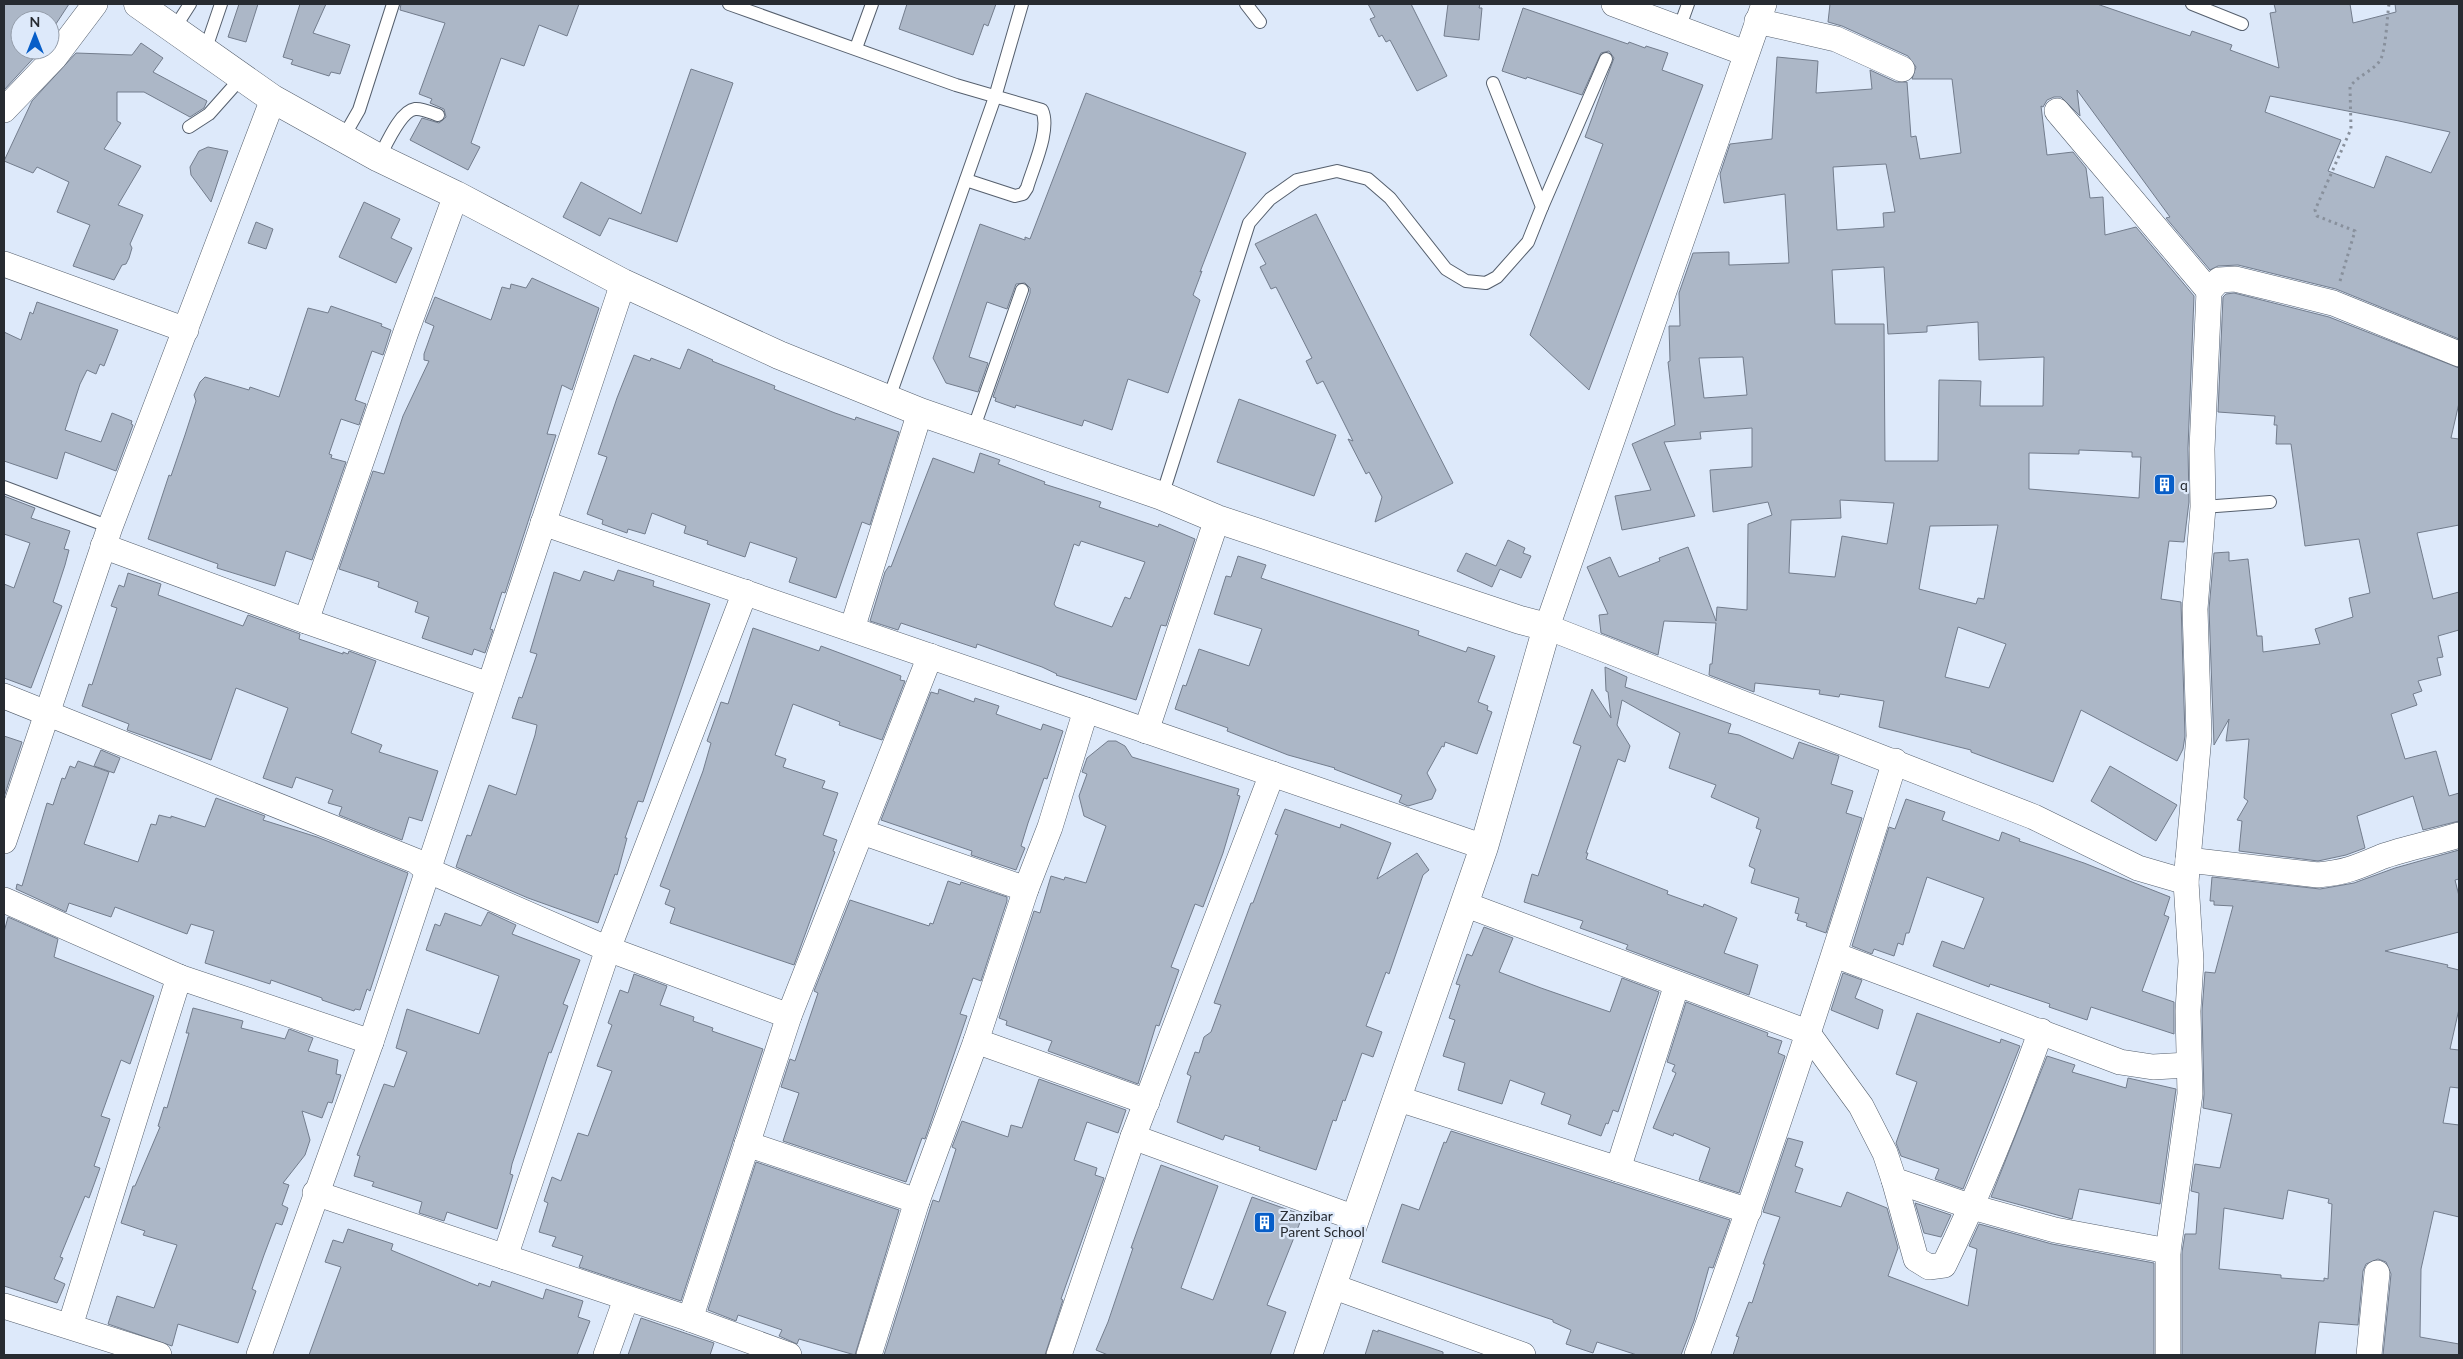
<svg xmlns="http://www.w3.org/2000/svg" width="2463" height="1359" font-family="Lato,sans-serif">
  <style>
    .building { fill: #acb7c7; stroke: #737d8d; fill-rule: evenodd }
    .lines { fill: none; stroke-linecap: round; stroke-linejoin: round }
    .service-casing { stroke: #555f6d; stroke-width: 14 }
    .minor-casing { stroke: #555f6d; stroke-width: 26 }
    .tertiary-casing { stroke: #555f6d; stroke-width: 29 }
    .path { stroke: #88909c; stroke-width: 3; stroke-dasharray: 2.5 4; stroke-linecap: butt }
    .service { stroke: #fff; stroke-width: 12 }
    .minor { stroke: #fff; stroke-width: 25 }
    .tertiary { stroke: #fff; stroke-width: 28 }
    .labels { text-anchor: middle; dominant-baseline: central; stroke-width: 4.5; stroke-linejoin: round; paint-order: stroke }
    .poi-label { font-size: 14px; fill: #272b31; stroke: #dde9fa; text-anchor: start }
  </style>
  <rect width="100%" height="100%" fill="#dde9fa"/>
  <!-- building -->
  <g class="building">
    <path d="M4 4H69L50 33V20H20V50H41L4 90Z"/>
    <path d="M239 4H258L246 42 228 37Z"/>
    <path d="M300 4H326L313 33 350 45 340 74 331 72 329 76 291 64 293 60 283 57Z"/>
    <path d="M401 4H579L567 36 539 25 524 66 501 58 471 143 480 147 468 170 410 140 422 118 439 123 446 117 444 109 430 103 432 99 419 94 445 23 400 10Z"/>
    <path d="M907 4H996L988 26 984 24 973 55 899 29Z"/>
    <path d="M1368 4H1411L1447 76 1417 91 1390 40 1386 42 1382 35 1379 37 1370 19 1375 17Z"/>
    <path d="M1448 4H1480L1479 8H1482L1479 40 1444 36Z"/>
    <path d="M1830 4H2097L2190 36 2192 31 2232 45 2230 50 2279 68 2270 13 2276 12 2274 4H2350L2353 23 2396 12 2395 4H2459V339L2336 289 2238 265 2218 266 2210 270 2166 218 2170 217 2077 90 2080 116 2061 97H2054L2047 100 2043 107 2041 106 2047 155 2073 152 2086 168 2090 198 2103 197 2105 235 2136 227 2194 296 2188 448 2189 502 2184 542 2169 541 2161 599 2181 602 2185 736 2183 749 2177 761 2081 710 2053 782 1971 752V750L1879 727 1884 701 1840 694 1839 697 1819 694 1820 690 1755 683 1754 692 1709 675 1710 664H1712L1716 623 1664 621 1658 655 1601 633 1599 615 1608 614 1587 567 1610 557 1619 577 1660 561 1659 558 1688 547 1716 621 1717 607 1747 610 1748 524 1772 515 1768 502 1713 512 1710 470 1752 467V428L1700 432 1701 439 1664 442 1695 516 1622 530 1615 496 1651 490 1632 444 1675 425 1668 362 1670 361 1669 326H1680L1679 293 1693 253 1729 252V265L1789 263 1785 194 1724 203 1720 174 1730 144 1772 139 1777 57 1818 61 1816 93 1872 89 1870 70 1896 82H1907L1911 137 1916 136 1920 159 1961 153 1952 79H1912L1916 67 1908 56 1842 26 1828 22ZM2270 96 2399 121 2450 132 2431 173 2386 156 2374 188 2328 171 2341 140 2265 112ZM1886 164 1895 212 1883 213 1884 227 1837 230 1833 167ZM1884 267 1888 334 1927 332V326L1978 322 1979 360 2044 357 2043 406H1980L1981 381 1939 380 1938 461H1885L1884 324H1835L1832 270ZM1743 357 1747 395 1704 398 1699 358ZM2079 450 2132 452V457H2141L2139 498 2029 489V453L2079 454ZM1840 500 1894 503 1887 544 1842 536 1835 577 1789 573 1791 520 1841 518ZM1998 525 1984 599 1978 598 1976 604 1919 589 1930 526ZM1958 627 2006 644 1989 688 1945 677Z"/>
    <path d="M1523 8 1628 44 1629 42 1645 48 1646 46 1668 53 1662 70 1703 85 1589 390 1530 335 1603 144 1585 137 1614 58 1609 51 1601 53 1582 95 1527 77 1526 79 1502 71Z"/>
    <path d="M141 43 163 58 153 72 207 101 204 108 190 117 144 92H117V121L121 123 104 149 141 166 118 205 143 215 130 244 132 248 129 258 126 264 122 265 114 280 73 266 90 225 57 212 69 182 37 167 33 173 4 161 32 101 76 53 132 55Z"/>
    <path d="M691 69 733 83 677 242 609 218 600 236 563 217 581 182 641 214Z"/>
    <path d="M1086 93 1246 153 1200 272 1202 271 1193 295 1200 300 1168 393 1128 379 1112 430 1084 420 1082 426 1016 405 1015 408 995 401 996 398 993 397 1030 293V288L1025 283 1016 284 1007 309 987 302 969 357 988 363 978 392 946 383 933 358 980 224 1025 240V237L1030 239Z"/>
    <path d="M208 147 228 151 211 202 191 175 190 167 199 151Z"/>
    <path d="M364 202 400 219 391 238 412 248 396 283 339 257Z"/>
    <path d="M1316 214 1453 483 1375 522 1382 497 1369 472 1366 474 1348 439 1353 441 1323 381 1317 384 1306 361 1312 358 1276 287 1271 289 1260 267 1266 264 1255 244Z"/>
    <path d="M256 222 273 229 266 249 248 243Z"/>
    <path d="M532 278 599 308 572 390 562 385 547 434 556 435 505 593 502 592 490 629 493 630 485 653 474 649 472 655 422 638 429 617 415 612 418 602 378 587 379 582 339 569 373 471 384 474 403 416 429 361 424 360V354L434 326 425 322 435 297 491 320 502 287 510 289 511 284 526 288Z"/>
    <path d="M2234 293 2329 317 2459 368V403L2451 438 2459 439V525L2417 533 2433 599 2459 592V630L2438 636 2443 657 2437 658 2441 675 2418 681 2422 691 2413 694 2417 705 2391 714 2405 759 2436 751 2449 796 2459 793V821L2423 830 2413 796 2357 816 2365 848 2346 855 2318 861 2239 851 2242 821 2237 820 2248 801 2244 798 2249 739 2226 741 2229 719 2214 745 2209 609 2214 553 2229 552V561L2248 559 2257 636H2262L2263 652 2320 644 2315 629 2353 617 2349 598 2370 593 2359 539 2305 546 2291 444H2276L2277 425H2274L2275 416 2218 412 2223 297 2226 294Z"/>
    <path d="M37 302 118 330 104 366 100 364 96 374 87 370 80 384 65 430 101 442 112 413 132 421 131 424 133 425 116 471 65 452 57 479 4 461V332L21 340 30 312 33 314Z"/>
    <path d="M331 306 382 324 381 326 391 330 383 355 372 351 355 400 366 404 359 425 341 419 329 454 332 455 331 458 346 462 312 560 286 551 275 586 217 568 218 564 148 539 169 475 171 476 185 435 196 401 194 395 200 382 205 377 249 390 250 387 279 397 308 308 328 313Z"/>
    <path d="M688 349 713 360 712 361 775 386 774 389 835 413 855 420 856 417 899 432 870 525 862 522 836 598 789 582 797 558 750 542 745 557 707 544 708 541 684 533 686 526 652 513 645 534 628 529 627 533 602 524 603 520 587 514 607 457 598 454 617 398 634 355 650 361 651 358 680 369Z"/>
    <path d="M1239 399 1336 435 1314 496 1217 462Z"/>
    <path d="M980 453 1000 460 998 464 1045 482 1044 484 1101 502 1099 507 1158 527 1159 524 1195 539 1166 626 1161 625 1136 700 1056 675 1057 674 1042 667 977 644 976 648 901 623 898 630 870 621 885 572 889 566 891 567 933 458 974 473ZM1081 541 1145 562 1130 599 1125 597 1112 627 1056 607 1054 604 1074 544 1079 546Z"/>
    <path d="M4 496 35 508 31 518 70 531 64 549 69 550 65 565 53 602 62 606 31 688 4 678V584L14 588 30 543 4 534Z"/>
    <path d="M1508 540 1525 548 1523 553 1531 556 1521 578 1500 569 1492 587 1457 571 1466 553 1496 566Z"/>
    <path d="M1238 556 1266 565 1261 578 1419 631 1418 635 1466 652 1468 647 1495 656 1478 702 1488 706 1487 710 1492 712 1477 754 1445 742 1444 747 1442 746 1427 773 1436 790 1432 799 1408 806 1399 802 1402 795 1334 769 1335 768 1288 755 1227 731 1228 728 1175 709 1183 685 1186 686 1199 649 1249 666 1262 629 1214 614 1226 576 1231 577Z"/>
    <path d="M618 570 654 581 653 586 710 604 643 802 638 801 625 838H627L617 875 615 874 598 923 528 898 456 867 467 835 471 836 489 785 516 795 535 735 537 725 512 718 519 697 522 698 537 654 530 652 554 572 580 581 584 571 614 581Z"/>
    <path d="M128 573 161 584 158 595 243 626 248 615 300 634 299 639 343 654V652L348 654 349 651 376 661 351 733 382 745 379 752 438 771 422 821 409 817 402 840 339 815 342 807 328 803 333 790 296 777 292 788 263 778 288 708 236 688 211 760 127 730 129 724 82 706 89 684 92 685 117 608 111 606 119 585 124 587Z"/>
    <path d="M753 628 819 651 821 646 901 676 900 680 905 681 882 740 839 725 840 722 793 704 775 755 786 759 783 767 825 781 822 788 838 793 823 835 837 840 833 851 835 852 794 965 670 923 675 908 665 904 670 890 660 886 703 771 711 743 707 741 721 702 728 704Z"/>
    <path d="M1605 667 1627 677 1625 687 1731 724 1728 733 1739 735 1793 759 1799 742 1839 756 1831 784 1853 791 1846 813 1862 818 1826 933 1806 926 1807 923 1797 920 1799 914 1795 913 1799 898 1751 883 1755 869 1749 866 1761 830 1756 828 1759 818 1711 797 1716 785 1669 768 1680 733 1622 700 1617 725 1630 746 1625 762 1618 759 1586 853H1588L1586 859 1668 891 1667 894 1703 907 1704 904 1737 918 1724 953 1758 965 1749 995 1626 949 1628 945 1580 928 1583 921 1524 902 1532 874 1538 876 1581 746 1573 743 1592 689 1611 718 1608 692 1606 691Z"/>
    <path d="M939 689 974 702 975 698 999 706 996 714 1041 730 1043 724 1063 731 1047 779 1044 778 1028 823 1021 846 1025 848 1016 870 971 855 972 851 881 820 931 692 938 694Z"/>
    <path d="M4 736 22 742 4 797Z"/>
    <path d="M1108 741H1116L1125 746 1132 757 1239 789 1237 795 1240 796 1223 853 1203 907 1195 904 1171 967 1179 970 1159 1026 1156 1025 1138 1084 1048 1051 1052 1041 1006 1025 1007 1021 999 1018 1034 911 1040 913 1051 876 1064 880 1065 877 1086 883 1106 826 1084 816 1079 796 1087 774 1082 772 1087 758Z"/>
    <path d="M101 750 120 758 114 773 94 766Z"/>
    <path d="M78 761 109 772 84 844 138 862 151 824 156 825 159 815 171 818V816L205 827 216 798 265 816 263 820 317 837 408 873 370 991 367 989 360 1010 355 1009 354 1011 322 1000V998L271 980 270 984 205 963 214 931 191 924 187 934 115 907 111 917 69 903 66 912 16 889 17 884 22 886 47 803 53 805 62 778 65 779 70 766 75 768Z"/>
    <path d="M2110 766 2177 805 2156 841 2091 801Z"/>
    <path d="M1906 799 1945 812 1942 820 1999 841 2002 832 2020 839 2019 841 2084 863 2170 897 2164 915 2169 917 2142 991 2174 1002V1034L2091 1007 2087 1020 2049 1007 2050 1004 1990 984 1989 987 1933 966 1942 941 1964 949 1984 898 1927 877 1909 933H1906L1903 945 1898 943 1894 956 1874 949 1872 954 1852 946 1889 827 1895 829Z"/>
    <path d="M1285 809 1340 828 1341 824 1391 843 1377 879 1417 853 1429 870 1423 875 1389 974 1386 972 1366 1026 1382 1032 1373 1057 1362 1053 1345 1101 1343 1100 1336 1121 1333 1120 1316 1170 1259 1150 1260 1147 1225 1135 1223 1140 1177 1122 1191 1076 1187 1074 1195 1052 1199 1053 1204 1037 1211 1032 1221 1005 1214 1003 1251 903H1253L1278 835 1275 834Z"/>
    <path d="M2459 850V879L2455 880 2459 896V932L2385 951 2448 965 2447 967 2459 970V1009L2450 1049 2459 1050V1088L2450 1087 2443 1123 2459 1125V1217L2434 1211 2421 1269 2420 1337 2459 1344V1355H2383L2391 1274 2386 1262 2378 1259 2366 1264 2363 1271 2358 1325 2319 1322 2315 1355H2182V1252L2185 1234H2196L2199 1193 2191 1191 2195 1164 2220 1168 2232 1114 2203 1108 2204 1094 2202 1011 2205 972 2215 973 2233 906 2214 905V901H2210L2212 877 2320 889 2354 883 2395 868ZM2288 1190 2329 1199 2328 1203 2332 1204 2328 1279 2324 1278V1281L2281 1278V1275L2219 1269 2224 1208 2283 1219Z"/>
    <path d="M948 881 960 885 961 882 1007 897V901L981 981 973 978 960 1014 967 1016 934 1113 925 1139 922 1138 906 1182 783 1141 799 1093 781 1087 790 1059 795 1061 818 993 814 991 850 900 929 926 930 923 933 924Z"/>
    <path d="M488 912 516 925 512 934 580 960 563 1004 568 1006 551 1053 549 1052 512 1164 510 1174 513 1175 497 1229 447 1212 444 1221 419 1213 422 1202 372 1186 374 1182 354 1176 360 1156 357 1155 384 1084 394 1087 407 1052 396 1048 407 1009 479 1034 499 976 426 950 435 924 440 926 445 913 481 926Z"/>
    <path d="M8 917 58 939 54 957 154 996 130 1064 121 1060 101 1116 110 1119 94 1166 100 1168 89 1198 85 1196 60 1257 63 1258 54 1279 65 1284 57 1303 4 1286V932Z"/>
    <path d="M1484 927 1513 938 1499 972 1541 988 1610 1012 1622 978 1659 992 1618 1112 1613 1110 1608 1124 1606 1123 1601 1136 1568 1124 1571 1115 1541 1104 1545 1093 1510 1080 1502 1104 1458 1090 1465 1063 1443 1056 1455 1020 1449 1018 1460 985 1456 984 1467 954 1472 956Z"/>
    <path d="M1843 973 1862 980 1855 998 1883 1010 1878 1029 1831 1010Z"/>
    <path d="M634 974 667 986 660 1005 694 1017 693 1021 713 1028 712 1031 763 1049 681 1301 579 1267 583 1256 552 1246 556 1237 539 1232 548 1203 544 1201 552 1177 561 1181 578 1133 588 1136 612 1071 597 1066 612 1025 608 1023 620 990 628 993Z"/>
    <path d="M1686 1002 1768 1033 1767 1036 1782 1041 1778 1053 1785 1056 1739 1193 1699 1180 1710 1148 1674 1133 1673 1136 1653 1128 1676 1073 1672 1071 1675 1065 1667 1062Z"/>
    <path d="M193 1008 243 1021 241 1028 285 1039 289 1029 313 1038 308 1051 338 1060 336 1074 341 1075 332 1103 328 1102 322 1118 302 1111 310 1140 305 1155 283 1183 289 1185 282 1205 288 1208 282 1225 276 1223 264 1255 252 1289 256 1291 238 1343 178 1324 172 1346 108 1324 117 1296 154 1308 177 1245 143 1235 145 1231 121 1223 133 1186H135L160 1127 158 1126 164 1107 167 1108 189 1033H186Z"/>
    <path d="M1917 1013 2000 1043 2001 1039 2020 1046 1963 1189 1935 1179 1939 1169 1901 1156 1896 1143 1917 1082 1896 1074Z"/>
    <path d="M2047 1056 2075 1065 2072 1072 2126 1088 2128 1078 2176 1089 2160 1204 2079 1189 2072 1219 1991 1197Z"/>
    <path d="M1039 1079 1126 1110 1118 1133 1087 1122 1074 1160 1097 1168 1095 1175 1104 1178 1061 1299 1063 1300 1045 1355H884L931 1206 933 1200 939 1202 956 1149 952 1147 962 1121 1008 1137 1011 1125 1022 1128Z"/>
    <path d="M1451 1131 1730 1220 1713 1268 1709 1267 1694 1321 1681 1355H1637L1597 1342 1593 1353 1566 1344 1571 1330 1553 1322V1320L1382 1262 1402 1204 1419 1210 1444 1142 1446 1143Z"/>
    <path d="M1788 1138 1803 1142 1795 1166 1803 1169 1795 1192 1841 1207 1847 1192 1887 1208 1898 1248 1888 1276 1968 1306 1977 1249 1969 1246 1979 1224 2052 1244 2154 1263V1355H1733L1739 1337 1736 1336 1749 1302 1752 1303 1765 1264H1763L1780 1217 1763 1212Z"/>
    <path d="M756 1162 899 1210 855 1355 799 1339 797 1344 779 1336 782 1330 738 1315 736 1321 708 1310Z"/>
    <path d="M1161 1165 1218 1186 1181 1288 1213 1300 1252 1197 1303 1215 1267 1305 1286 1312 1270 1355H1108L1096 1350 1108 1322 1133 1248H1131Z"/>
    <path d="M1915 1203 1951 1215 1941 1237 1924 1233Z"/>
    <path d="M348 1229 393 1244 391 1250 478 1286 479 1283 490 1287 492 1281 543 1299 546 1289 583 1301 578 1317 590 1321 577 1355H309L341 1267 325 1262 333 1240 343 1243Z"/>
    <path d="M641 1318 714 1343 710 1355H628Z"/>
    <path d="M1373 1330 1378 1332V1330L1443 1352V1355H1365Z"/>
  </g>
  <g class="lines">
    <defs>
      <g id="service">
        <path d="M729 4 956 85 1042 110C1051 130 1033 167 1027 188L1023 194 1015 196 966 180"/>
        <path d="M1246 4 1260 22"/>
        <path d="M2192 4 2242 24"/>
        <path d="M174 29 190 4"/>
        <path d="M1679 29 1688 4"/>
        <path d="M856 48 872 4"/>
        <path d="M205 51 221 4"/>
        <path d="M189 127 209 114 241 78"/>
        <path d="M343 138 359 110 393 4"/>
        <path d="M379 158C386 145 400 111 415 109 422 108 432 113 438 115"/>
        <path d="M1542 207 1606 59"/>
        <path d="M889 398 995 97 1022 4"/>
        <path d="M973 430 1022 290"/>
        <path d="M4 487 110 527"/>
        <path d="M1162 496 1249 223 1270 199 1297 180 1337 171 1368 179 1390 198 1446 269 1466 281 1486 283 1497 277 1528 242 1542 207 1493 83"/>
        <path d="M2203 507 2270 502"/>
      </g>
      <g id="minor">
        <path d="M1614 4 1745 53"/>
        <path d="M1764 4 1547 627 2034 817 2138 868 2186 882"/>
        <path d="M1757 21 1836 39 1902 69"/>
        <path d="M4 110 55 57 95 4"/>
        <path d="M2057 111 2209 291"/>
        <path d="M4 264 186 330"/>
        <path d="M543 523 1484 847"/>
        <path d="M103 546 306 621 489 685"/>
        <path d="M306 621 406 332 456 195"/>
        <path d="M852 629 920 412"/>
        <path d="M4 696 416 861 427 870 608 949 789 1016"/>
        <path d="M1146 731 1217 519"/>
        <path d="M862 832 1026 889"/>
        <path d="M4 841 110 527 273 99"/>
        <path d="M2188 860 2318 875C2346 872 2355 868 2381 857 2406 848 2434 843 2459 835"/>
        <path d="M4 900 179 977 371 1042"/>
        <path d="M1464 904 1807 1032 1861 1106 1885 1153 1894 1180 1972 1207 2055 1230 2168 1251"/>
        <path d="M1835 955 2120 1062 2153 1067 2188 1065"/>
        <path d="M976 1041 1147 1102"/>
        <path d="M1396 1098 1749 1211"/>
        <path d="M1133 1137 1355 1218"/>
        <path d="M747 1144 917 1201"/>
        <path d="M1618 1169 1677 984"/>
        <path d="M1894 1180 1916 1259 1929 1267 1944 1265C1981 1189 2012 1111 2041 1031"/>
        <path d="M315 1193 690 1319 789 1355"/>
        <path d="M505 1257 608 949 745 592"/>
        <path d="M1332 1286 1523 1355"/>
        <path d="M4 1306 159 1355"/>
        <path d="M690 1319 789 1016 930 656"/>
        <path d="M70 1326 179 977"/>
        <path d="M259 1355 371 1042 623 283"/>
        <path d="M606 1355 626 1299"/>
        <path d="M869 1355 917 1201 976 1041 1026 889 1050 827 1086 710"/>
        <path d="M1059 1355 1133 1137 1272 774"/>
        <path d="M1697 1355C1768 1159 1833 961 1895 761"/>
        <path d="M2168 1355V1251L2190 1094 2188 1011 2191 961 2186 882 2199 736 2195 609 2203 507 2202 449 2209 291 2219 280 2235 279 2333 303 2459 354"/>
        <path d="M2369 1355 2377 1273"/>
      </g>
      <path id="tertiary" d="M138 4 273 99 379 158 456 195 623 283 779 355 920 412 1162 496 1217 519 1520 620 1547 627 1484 847 1308 1355"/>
    </defs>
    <!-- service casing -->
    <use href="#service" class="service-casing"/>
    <!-- minor casing -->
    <use href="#minor" class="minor-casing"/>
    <!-- tertiary casing -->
    <use href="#tertiary" class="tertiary-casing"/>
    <!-- path -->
    <path class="path" d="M2340 281 2355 231 2317 216 2315 210 2351 129 2350 87C2357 76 2371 72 2379 62 2386 54 2387 16 2389 4"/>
    <!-- service -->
    <use href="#service" class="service"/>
    <!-- minor -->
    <use href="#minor" class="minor"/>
    <!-- tertiary -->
    <use href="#tertiary" class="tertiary"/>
  </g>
  <!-- icons -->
  <defs>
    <symbol id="building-square" viewBox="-11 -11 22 22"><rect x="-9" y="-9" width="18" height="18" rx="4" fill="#075ec8" stroke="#dde9fa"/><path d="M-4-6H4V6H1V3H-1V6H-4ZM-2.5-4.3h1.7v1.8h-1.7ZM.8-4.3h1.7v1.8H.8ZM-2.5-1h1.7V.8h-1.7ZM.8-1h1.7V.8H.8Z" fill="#fff"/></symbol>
  </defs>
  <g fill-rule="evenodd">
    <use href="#building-square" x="2152" y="472" width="25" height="25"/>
    <use href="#building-square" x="1252" y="1210" width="25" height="25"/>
  </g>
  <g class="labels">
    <!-- poi labels -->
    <g class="poi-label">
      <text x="2180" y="484">q</text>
      <text x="1280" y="1215">Zanzibar<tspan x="1280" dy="16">Parent School</tspan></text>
    </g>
  </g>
  <!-- border -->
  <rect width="2463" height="1359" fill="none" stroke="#272b31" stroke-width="10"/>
  <!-- north arrow -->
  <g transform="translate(35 35)"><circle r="24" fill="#dde9fa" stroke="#949daa"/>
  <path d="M0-4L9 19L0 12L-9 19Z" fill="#075ec8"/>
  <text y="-8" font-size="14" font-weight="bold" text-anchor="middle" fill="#272b31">N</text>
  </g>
</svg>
